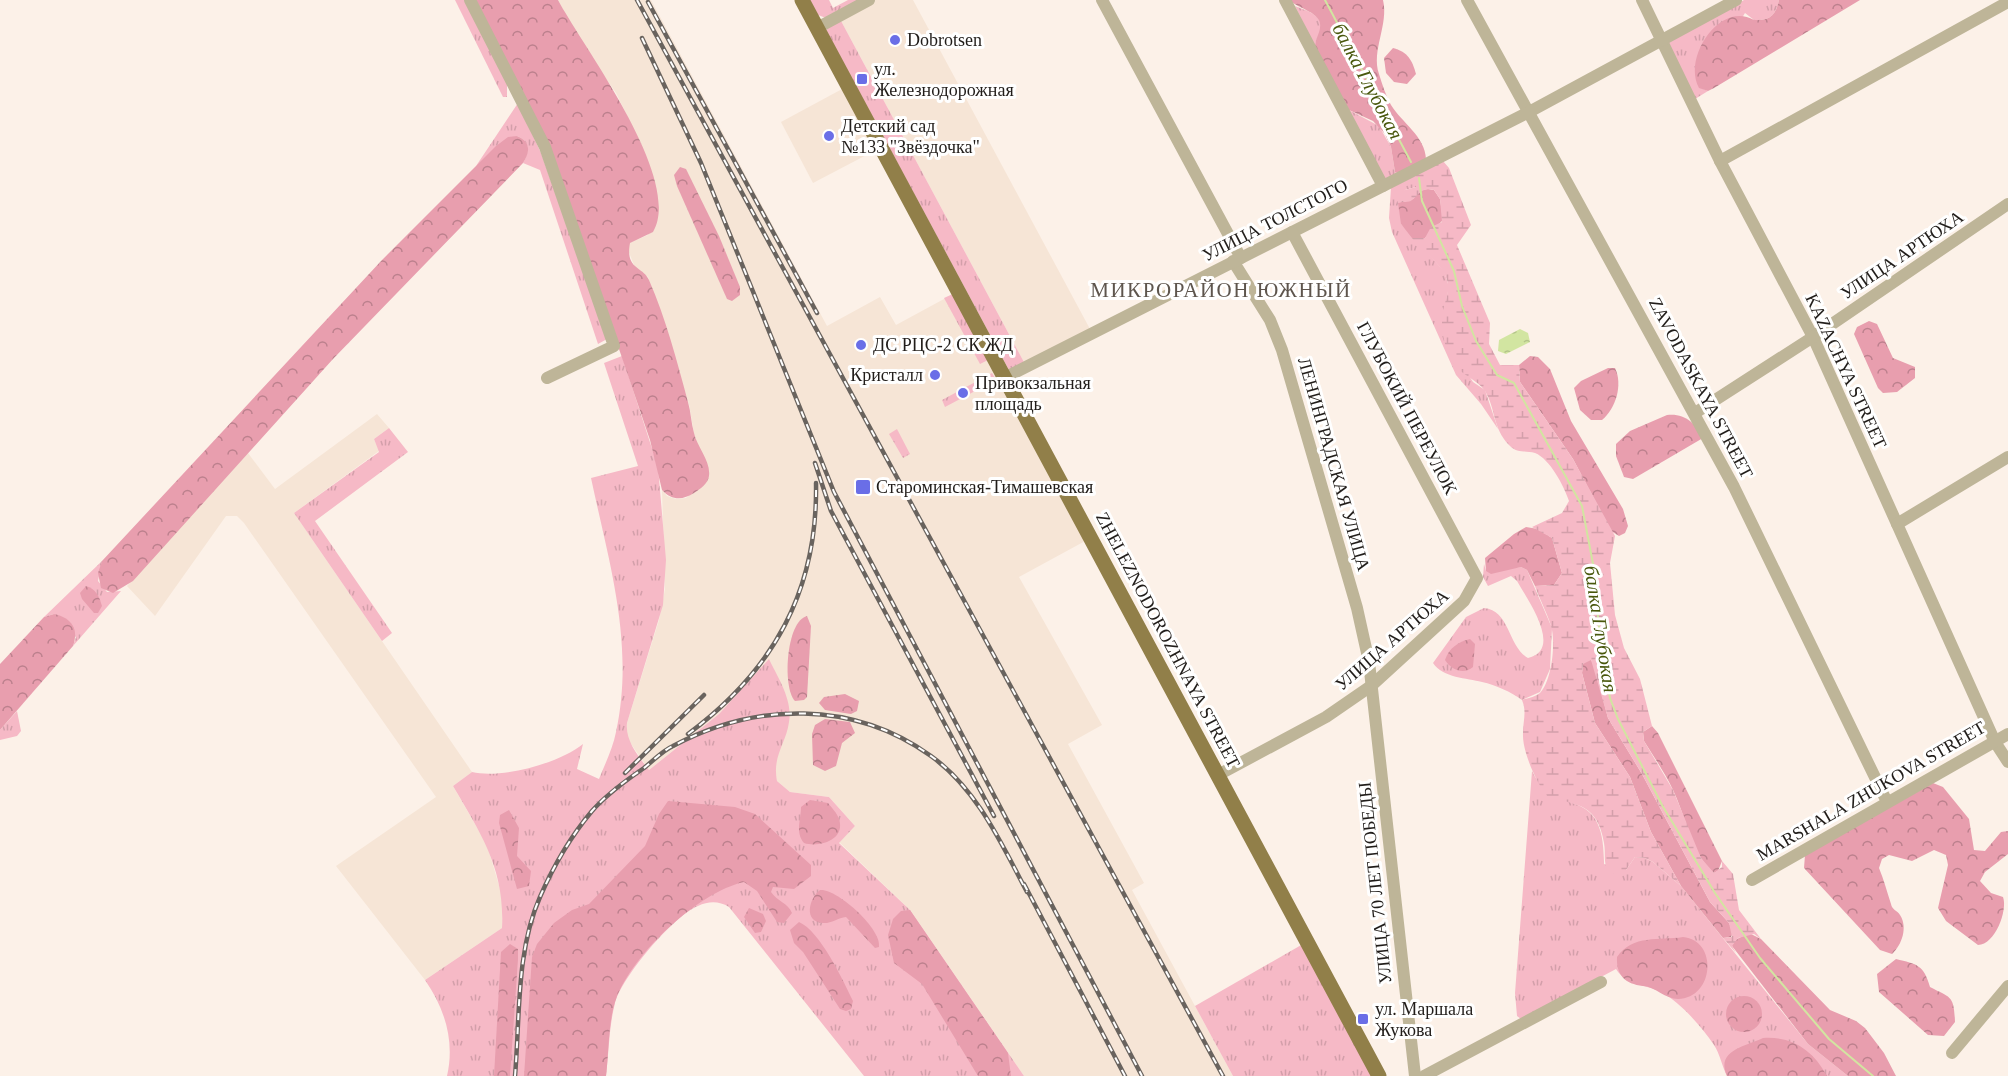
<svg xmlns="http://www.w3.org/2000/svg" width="2008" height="1076" font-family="Georgia,serif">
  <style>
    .built { fill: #f6e5d6 }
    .grass { fill: url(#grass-tufts) }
    .forest { fill: url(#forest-crowns) }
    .wetland { fill: url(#wetland-marsh) }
    .water { fill: url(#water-ripples) }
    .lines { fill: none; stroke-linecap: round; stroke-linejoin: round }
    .stream { stroke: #d2e5a1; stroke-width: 2 }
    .minor { stroke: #beb598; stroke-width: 12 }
    .major { stroke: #917f49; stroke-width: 15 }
    .rail-casing { stroke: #69635e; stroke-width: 4.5 }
    .rail { stroke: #fff; stroke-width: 2; stroke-dasharray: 7; stroke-linecap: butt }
    .poi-dot { fill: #6a6ee7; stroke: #fff; stroke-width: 2 }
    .labels { text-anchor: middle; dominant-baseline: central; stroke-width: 6; stroke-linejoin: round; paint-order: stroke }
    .poi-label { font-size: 18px; fill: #211d1a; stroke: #fff; text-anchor: start }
    .street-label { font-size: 18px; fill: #211d1a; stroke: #fff }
    .water-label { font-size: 20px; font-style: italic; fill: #49580d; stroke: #fff }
    .quarter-label { font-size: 21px; letter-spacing: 1.5px; fill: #5e554d; stroke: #fff }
  </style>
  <defs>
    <pattern id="grass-tufts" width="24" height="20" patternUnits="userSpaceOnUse" patternTransform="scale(1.5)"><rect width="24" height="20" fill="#f6b9c6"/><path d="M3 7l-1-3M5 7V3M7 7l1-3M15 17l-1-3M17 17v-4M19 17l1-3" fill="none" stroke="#d39faa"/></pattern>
    <pattern id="forest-crowns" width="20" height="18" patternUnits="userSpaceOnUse" patternTransform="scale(1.5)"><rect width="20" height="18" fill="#e89eae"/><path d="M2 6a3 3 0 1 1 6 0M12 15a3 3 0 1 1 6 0" fill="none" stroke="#bc808d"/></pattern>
    <pattern id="wetland-marsh" width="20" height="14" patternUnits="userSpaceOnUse" patternTransform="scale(1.5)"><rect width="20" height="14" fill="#f6b9c6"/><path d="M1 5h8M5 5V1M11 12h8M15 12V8" fill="none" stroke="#d39faa"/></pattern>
    <pattern id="water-ripples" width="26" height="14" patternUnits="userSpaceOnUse" patternTransform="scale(1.5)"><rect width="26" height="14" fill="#d2e5a1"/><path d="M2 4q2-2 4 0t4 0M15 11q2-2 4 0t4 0" fill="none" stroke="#b4c48a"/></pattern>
  </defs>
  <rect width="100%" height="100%" fill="#fcf1e8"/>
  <!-- built -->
  <g class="built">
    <path d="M558 0H651L827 326 880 297 896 325 955 293 1087 540 1019 577 1102 725 1068 744 1144 883 1132 890 1233 1076H1024L910 910 839 842 855 826 829 797 790 792 777 781 774 766 778 755 769 660 719 714 649 770 629 741 626 733 627 723 659 620 665 589 662 490 667 496 676 499 686 498 709 476 694 434 689 404 648 277 636 270 628 250 629 243 648 235 641 144 616 93 576 36Z"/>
    <path d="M875 0H913L1090 329 1025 364 840 19Z"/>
    <path d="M844 88 876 150 813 183 781 122Z"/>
    <path d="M377 414 389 428 374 439 379 451 294 513 472 772 453 786 487 845 503 899 502 928 425 980 336 866 436 797 244 523 237 516H226L155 616 127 586 248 453 275 489Z"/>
  </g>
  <!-- grass -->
  <g class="grass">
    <path d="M455 0H465L507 82V97H503Z"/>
    <path d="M810 0H829L833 8 848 0H861L826 18 818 15Z"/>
    <path d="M1744 0H1779C1776 15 1770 21 1754 20L1745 13 1699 87 1708 91 1695 99 1667 42Z"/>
    <path d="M1295 6C1304 10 1322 14 1321 28 1320 35 1315 39 1315 47Z"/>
    <path d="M840 19 1025 364 1010 372 827 32V28Z"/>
    <path d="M518 103 541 153 607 339 598 344 540 170 523 163C530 151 530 141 517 136L476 166Z"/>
    <path d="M1349 110 1379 126 1391 147 1395 172 1399 173 1385 180Z"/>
    <path d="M1416 174V187L1405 190 1401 224 1444 271 1449 287 1443 314 1444 337 1473 382 1485 390 1498 429 1481 404 1456 375 1392 232 1389 218 1391 187Z"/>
    <path d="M955 293 990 359 980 364 944 298Z"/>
    <path d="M622 356 658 467 666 560 663 605 627 723C625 741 639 757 649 770L719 714 769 659C778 678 793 700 789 722 786 744 772 756 777 781L790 792 829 797 855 826 839 843 910 910 1024 1076H864L729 907C719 901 709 901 698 906 673 916 622 977 615 1003 609 1026 609 1052 606 1076H447C455 1041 445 1009 425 980L502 928C505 869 481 834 453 786L472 772C502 779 560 763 583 744L577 769 599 779C605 764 613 748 616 732 635 644 609 563 591 478L638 466 604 363Z"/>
    <path d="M992 373 996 380 945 407 942 400Z"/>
    <path d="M389 428 408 452 315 521 392 633 382 641 294 513 379 452 374 439Z"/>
    <path d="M897 429 910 454 903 458 889 434Z"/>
    <path d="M102 561 98 581 107 592 121 591 73 646 76 637 54 614 44 617Z"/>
    <path d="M1484 564 1486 571 1521 567 1527 570 1552 628 1550 669 1540 692 1522 700C1511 692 1496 685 1482 682 1467 678 1443 678 1433 663L1466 617 1484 608C1510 610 1508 647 1528 658 1564 650 1527 599 1517 581L1511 576 1488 586 1483 577Z"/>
    <path d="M17 711 21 731 17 736 0 740V730Z"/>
    <path d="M1532 771C1556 821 1605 780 1604 864L1626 870 1635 857 1645 858 1653 862 1681 886 1808 1044 1848 1076H1727C1722 1066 1720 1054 1714 1045 1701 1026 1681 1003 1661 992 1643 983 1628 987 1616 969L1526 1017 1521 1019 1517 1016 1515 993Z"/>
    <path d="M1303 944 1373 1076H1233L1195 1006Z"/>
  </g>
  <!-- forest -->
  <g class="forest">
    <path d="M476 0H558C583 47 684 179 653 232L630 243C625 270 643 266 649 280 666 319 677 361 688 402 691 412 691 423 694 433 697 447 711 461 709 476 708 484 700 489 694 493 683 500 672 501 662 490L650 440 557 167Z"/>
    <path d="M1290 0H1383C1389 25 1371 50 1379 74 1382 84 1386 96 1391 105 1402 123 1425 136 1426 159L1399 173 1395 172 1391 147 1385 134 1373 121 1349 110 1315 47C1315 39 1319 35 1320 28 1323 12 1297 9 1290 0Z"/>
    <path d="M1779 0H1860L1714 88 1708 91 1699 88C1682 58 1720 0 1754 20 1770 21 1776 15 1779 0Z"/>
    <path d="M1393 48C1408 52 1412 60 1416 74L1407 84 1394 82 1386 73 1384 58Z"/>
    <path d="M517 136C530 141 531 151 523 163L333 359 133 581 113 593 101 588 98 573 102 561 382 260 496 146 508 137Z"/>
    <path d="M680 167 686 169 719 236 740 287V295L732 301 727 299 677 186 674 175Z"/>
    <path d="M1428 189 1434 190 1440 199 1443 220 1425 238H1412L1401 224 1398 203 1413 199 1421 190Z"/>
    <path d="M1869 321 1877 324 1893 358 1915 367V378L1897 392 1883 393 1878 388 1854 334 1857 327Z"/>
    <path d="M1530 356 1538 357 1550 369 1571 421 1623 509 1628 526 1625 533 1619 536 1611 531 1573 459 1520 382 1519 365Z"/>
    <path d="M1608 368H1615C1623 385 1616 408 1602 420H1591L1580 410 1574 388 1581 381Z"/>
    <path d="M1667 415C1685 413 1695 423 1703 438L1633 479 1624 477 1616 456V444L1630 431Z"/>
    <path d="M1526 527 1538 529 1552 538 1562 573 1554 585 1535 586 1527 570 1521 567 1491 574 1486 571 1485 558 1514 534Z"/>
    <path d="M86 586C96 589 99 596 102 606L98 613H94L82 599 80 593Z"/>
    <path d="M54 614C72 618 79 629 73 646L0 730V664L44 617Z"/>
    <path d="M807 616 811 626 807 697 804 700 795 701C782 688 786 621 807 616Z"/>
    <path d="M1470 639 1475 644 1473 667C1464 675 1451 670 1445 660 1449 648 1458 642 1470 639Z"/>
    <path d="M1587 660H1591L1594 665 1608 718 1642 774 1710 902 1729 923 1733 932 1731 937 1723 938 1681 886 1651 832 1630 777 1595 723 1582 673 1583 664Z"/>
    <path d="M845 694 859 701 857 711 851 714 825 710 819 703 824 697Z"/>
    <path d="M825 719 850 722 855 733 842 743 836 766 825 771 813 765 812 734 815 725Z"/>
    <path d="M1652 726 1658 733 1722 861 1718 871 1714 873C1694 859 1684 812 1673 790 1665 773 1654 757 1644 741L1643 732Z"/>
    <path d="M1933 783 1943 787 1969 819 1974 850 1985 851 2001 832 2008 831V854L1985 872 1980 881 1991 893 2003 897C2008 910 1995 945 1978 945L1946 921 1938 908 1948 865 1946 855 1934 850 1912 861 1889 855 1882 859 1879 868C1884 880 1887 892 1891 904 1892 910 1897 910 1900 915 1908 927 1902 945 1892 954L1880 950 1804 868 1805 855Z"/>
    <path d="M810 800 828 803C832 808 837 813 839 819 846 840 819 848 804 843 795 832 801 820 801 807Z"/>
    <path d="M668 801 735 807 755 814 811 865V876L794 889 773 887 771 892C777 901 788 903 792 913L784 923 777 922 757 891 744 882C698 892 633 954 616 999 608 1022 609 1052 606 1076H524L532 957 537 944 554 923 572 910 589 904 645 846 659 814Z"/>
    <path d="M509 810 519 828 517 856 531 871 529 886 517 889 499 823 500 815Z"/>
    <path d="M820 890C837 888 883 930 879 947L875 948 846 917C838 918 830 924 823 923 803 922 809 898 820 890Z"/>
    <path d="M749 908 763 914 766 921 761 932 755 933 744 917Z"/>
    <path d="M910 910 1008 1053 1011 1076H978L922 984 894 963 888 935 893 919 901 911Z"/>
    <path d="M799 922C820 931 843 980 853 1001L851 1009 846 1011 840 1009 803 952 794 943 790 930Z"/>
    <path d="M1749 933 1761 939 1830 1010 1856 1021 1865 1028 1884 1053 1896 1076H1848L1808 1044 1732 946 1733 941Z"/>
    <path d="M1683 937C1718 940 1715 998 1678 999 1665 999 1656 987 1643 986 1625 984 1616 975 1617 957 1633 934 1659 941 1683 937Z"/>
    <path d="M510 944 518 949V959L510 1076H494L501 952Z"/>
    <path d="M1896 959C1917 964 1924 965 1930 987 1951 998 1954 995 1955 1022L1944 1036 1928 1035 1879 992 1877 974Z"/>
    <circle cx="1744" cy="1014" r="18"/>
    <path d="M1763 1038C1792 1036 1813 1050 1827 1076H1727C1715 1050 1747 1046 1763 1038Z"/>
  </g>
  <!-- wetland -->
  <path class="wetland" d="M1443 161 1449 168 1471 225 1457 245 1490 323 1489 344 1500 365H1519L1520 382 1573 459 1615 536 1610 563 1615 615 1624 648 1640 679 1652 726 1643 732 1644 741 1673 790 1701 858 1714 873 1722 867V861L1733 874 1739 910 1761 939 1754 934 1738 938 1732 946 1736 953 1723 938 1732 937 1729 923 1710 902 1642 774 1608 718 1591 660 1583 664 1582 673 1595 723 1630 777 1651 832 1681 886 1653 862 1645 858 1635 857 1626 870 1618 875 1608 871C1603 862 1606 854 1604 843 1597 803 1578 806 1547 796 1536 782 1522 751 1523 733 1523 721 1527 712 1522 700 1528 698 1535 697 1540 693 1552 680 1555 646 1552 630 1551 621 1539 598 1535 586L1554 585 1562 573 1552 538 1532 527 1562 513 1569 501C1564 486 1550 459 1535 453 1525 450 1517 454 1509 445 1492 427 1496 409 1485 391 1477 379 1460 375 1452 361 1444 346 1440 328 1443 311 1445 301 1450 290 1447 280 1442 263 1422 252 1412 238H1425L1431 227 1442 222 1440 199 1434 190C1421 187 1421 193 1412 200 1409 203 1402 201 1398 203L1397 200 1405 190 1416 187V174Z"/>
  <!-- water -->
  <path class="water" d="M1520 329 1528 333 1530 342 1506 354 1498 351 1499 340Z"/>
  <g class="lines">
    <!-- stream -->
    <g class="stream">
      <path d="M1325 0 1411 162"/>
      <path d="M1419 178 1422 201 1454 271 1462 306 1476 341 1497 375 1514 383 1582 506 1593 564 1601 649 1610 698 1618 719 1662 805 1715 893 1760 958 1829 1039 1873 1076"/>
    </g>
    <!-- minor -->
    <g class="minor">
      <path d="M470 0 545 147 614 346 547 378"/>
      <path d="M1102 0 1241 258"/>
      <path d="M1285 0 1383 186"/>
      <path d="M1467 0 1734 487 1887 802"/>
      <path d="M1642 0 1720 161 1813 337 1995 742 2008 762"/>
      <path d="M817 28 869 0"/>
      <path d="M1720 161 2008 2"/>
      <path d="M1233 261 1270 320 1282 350 1357 608 1369 662 1415 1076"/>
      <path d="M1006 377 1529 112 1736 0"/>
      <path d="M1695 413 1813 337 2008 204"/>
      <path d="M1897 524 2008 457"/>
      <path d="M1218 775 1326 717 1371 686 1464 601 1477 578 1292 232"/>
      <path d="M1752 880 2008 734"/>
      <path d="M1952 1053 2008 986"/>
      <path d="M1424 1076 1601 982"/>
    </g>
    <!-- major -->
    <path class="major" d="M802 0 1379 1076"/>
    <defs>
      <g id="rail">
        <path d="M637 0 1223 1076"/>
        <path d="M648 2 817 313"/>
        <path d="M642 38 701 163 834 492 1142 1076"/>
        <path d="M815 463 831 511 994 816"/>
        <path d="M688 734C774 670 818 590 816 483"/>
        <path d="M625 773 704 695"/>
        <path d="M1024 884 1125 1076"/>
        <path d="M515 1076C520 1018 516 951 540 897 553 867 571 836 592 811 607 794 625 781 644 768 653 761 662 751 673 746 756 702 853 700 931 756 977 789 1001 843 1027 892"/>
      </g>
    </defs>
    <!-- rail casing -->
    <use href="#rail" class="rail-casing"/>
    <!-- rail -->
    <use href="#rail" class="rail"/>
  </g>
  <!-- markers -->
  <g class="poi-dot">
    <circle cx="895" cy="40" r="6"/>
    <rect x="856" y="73" width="12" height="12" rx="3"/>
    <circle cx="829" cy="136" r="6"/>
    <circle cx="861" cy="345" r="6"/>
    <circle cx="935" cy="375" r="6"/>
    <circle cx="963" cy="393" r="6"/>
    <rect x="855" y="479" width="16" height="16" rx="3"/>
    <rect x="1357" y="1013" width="12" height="12" rx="3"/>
  </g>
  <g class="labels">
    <!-- poi labels -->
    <g class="poi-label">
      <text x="907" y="40">Dobrotsen</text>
      <text x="874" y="69">ул.<tspan x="874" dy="21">Железнодорожная</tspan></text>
      <text x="841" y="126">Детский сад<tspan x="841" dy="21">№133 "Звёздочка"</tspan></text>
      <text x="873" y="345">ДС РЦС-2 СК ЖД</text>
      <text x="923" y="375" text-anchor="end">Кристалл</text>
      <text x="975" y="383">Привокзальная<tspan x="975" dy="21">площадь</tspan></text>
      <text x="876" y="487">Староминская-Тимашевская</text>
      <text x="1375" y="1009">ул. Маршала<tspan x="1375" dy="21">Жукова</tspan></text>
    </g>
    <!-- street labels -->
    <g class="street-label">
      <text transform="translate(1275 220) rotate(-27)">УЛИЦА ТОЛСТОГО</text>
      <text transform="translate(1902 255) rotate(-34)">УЛИЦА АРТЮХА</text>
      <text transform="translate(1846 371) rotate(65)">KAZACHYA STREET</text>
      <text transform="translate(1701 388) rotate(62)">ZAVODASKAYA STREET</text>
      <text transform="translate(1407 408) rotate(62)">ГЛУБОКИЙ ПЕРЕУЛОК</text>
      <text transform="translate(1334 464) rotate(74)">ЛЕНИНГРАДСКАЯ УЛИЦА</text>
      <text transform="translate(1168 640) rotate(62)">ZHELEZNODOROZHNAYA STREET</text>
      <text transform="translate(1392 640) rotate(-41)">УЛИЦА АРТЮХА</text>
      <text transform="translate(1871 791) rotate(-30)">MARSHALA ZHUKOVA STREET</text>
      <text transform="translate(1375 883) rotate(-96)">УЛИЦА 70 ЛЕТ ПОБЕДЫ</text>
    </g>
    <!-- water labels -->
    <g class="water-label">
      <text transform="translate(1368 81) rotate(62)">балка Глубокая</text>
      <text transform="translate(1601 629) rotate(81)">балка Глубокая</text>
    </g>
    <!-- quarter labels -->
    <g class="quarter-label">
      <text x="1221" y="290">МИКРОРАЙОН ЮЖНЫЙ</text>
    </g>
  </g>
</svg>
